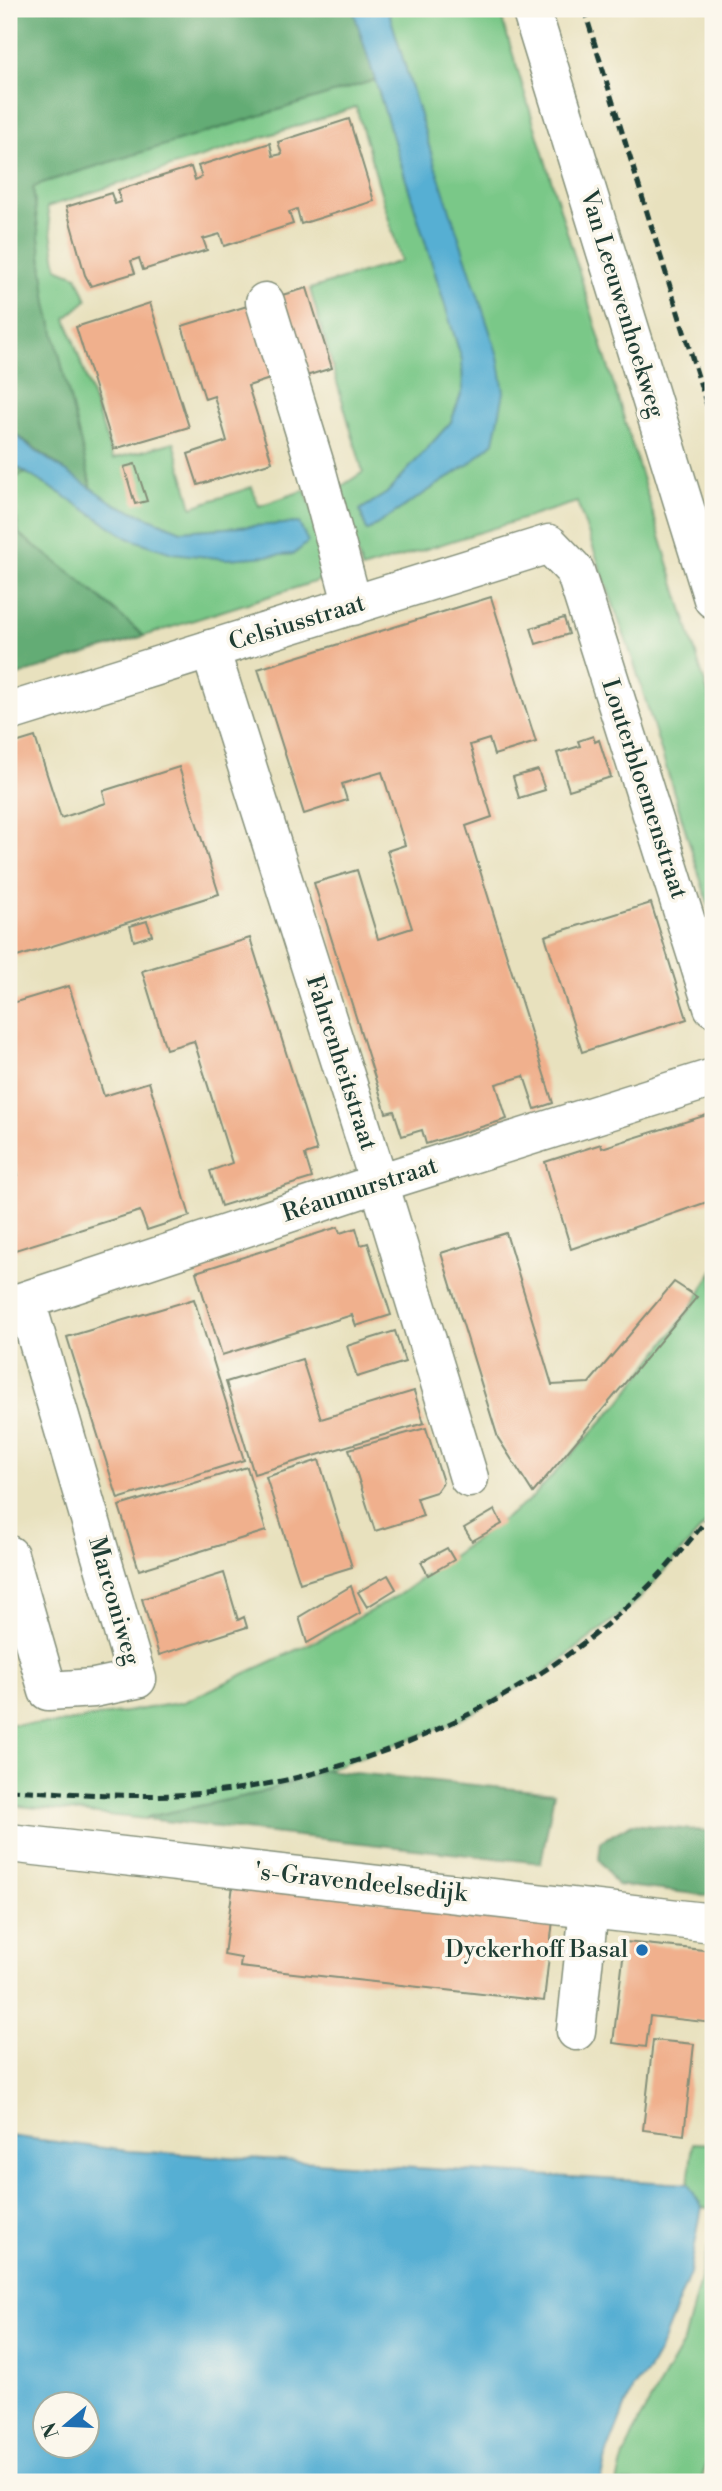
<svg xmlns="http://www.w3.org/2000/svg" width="722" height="2491" font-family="'Libre Bodoni',serif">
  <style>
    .green { fill: #7ac888; stroke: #4c825e; stroke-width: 2 }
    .forest { fill: #63ac74; stroke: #417454; stroke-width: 2 }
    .water { fill: #56afd3; stroke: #3a7684; stroke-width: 2; fill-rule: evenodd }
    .building { fill: #f0b08d }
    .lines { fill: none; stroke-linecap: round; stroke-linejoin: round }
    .minor-casing { stroke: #848f79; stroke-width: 41 }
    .minor { stroke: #fff; stroke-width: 38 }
    .rail { stroke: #1f3d34; stroke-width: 5; stroke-dasharray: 10 5; stroke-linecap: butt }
    .poi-dot { fill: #1f6fb2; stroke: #fbf7ec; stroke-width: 2.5 }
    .labels { text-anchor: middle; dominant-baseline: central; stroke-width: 7; stroke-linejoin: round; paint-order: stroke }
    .street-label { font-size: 24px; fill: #1f3d34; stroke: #fbf7ec }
    .poi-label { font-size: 24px; fill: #1f3d34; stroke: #fbf7ec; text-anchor: end }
  </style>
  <rect width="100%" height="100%" fill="#fbf7ec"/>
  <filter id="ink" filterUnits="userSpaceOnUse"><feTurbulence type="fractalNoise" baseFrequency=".0143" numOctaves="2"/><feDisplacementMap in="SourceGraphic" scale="14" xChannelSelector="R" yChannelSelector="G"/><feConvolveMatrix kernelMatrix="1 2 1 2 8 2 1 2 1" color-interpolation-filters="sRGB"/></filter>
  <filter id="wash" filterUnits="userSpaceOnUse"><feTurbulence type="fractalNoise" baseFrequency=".00686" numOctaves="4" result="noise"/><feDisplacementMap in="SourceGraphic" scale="28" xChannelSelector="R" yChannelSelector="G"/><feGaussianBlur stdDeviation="1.57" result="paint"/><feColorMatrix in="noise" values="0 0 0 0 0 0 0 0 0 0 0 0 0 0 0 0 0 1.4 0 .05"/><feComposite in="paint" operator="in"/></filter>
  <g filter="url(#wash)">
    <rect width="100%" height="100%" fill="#e8e1be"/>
    <!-- green -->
    <g class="green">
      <path d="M388 9H499L713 710V920L634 663 577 502 362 569 339 488 363 472 310 289 401 261 356 107 47 207 57 268 77 276 87 300 66 318 113 459 174 442 192 507 252 487 259 506 305 490 336 575 144 636 77 578 19 534 9 480 26 473 63 495 226 559 294 554 307 542 299 523 181 531 115 504 92 490 47 304 33 188 42 183 375 80 462 360 463 389 451 422 387 493 360 510 367 531 469 464 494 442 432 156Z"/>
      <path d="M713 1271V1516L636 1602 545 1673 452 1724 260 1793 148 1817 146 1819 9 1805V1724H55L184 1702 326 1636 400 1594 530 1500 620 1402 691 1308Z"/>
      <path d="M693 2143 713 2144V2209L702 2207 688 2184Z"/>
      <path d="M713 2229V2439L701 2482H617L624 2456 639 2421 684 2342Z"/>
    </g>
    <!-- forest -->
    <g class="forest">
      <path d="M9 9H353L375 80 42 183 33 188 47 304 92 490 9 429Z"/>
      <path d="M9 462 26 473 9 480 19 534 76 577 144 636 9 678Z"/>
      <path d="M325 1770 554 1793 541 1863 146 1819 148 1817 260 1793Z"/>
      <path d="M632 1824 713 1832V1896L617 1885 599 1859 601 1841Z"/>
    </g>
    <!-- water -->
    <g class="water">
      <path d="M353 9H388L432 156 498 356 504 392 494 442 469 464 367 531 360 510 387 493 451 422 463 389 462 360Z"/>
      <path d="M9 429 34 450 115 504 181 531 299 523 308 542 294 554 226 559 172 553 128 538 63 495 9 462Z"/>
      <path d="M9 2136 128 2151 688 2184 702 2207 690 2273 658 2353 647 2373 632 2390 607 2453 600 2482H9ZM46 2404H88V2446H46Z"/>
    </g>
    <g id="blocks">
      <!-- building -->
      <g class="building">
        <path d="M349 119 374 201 301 224 297 209 289 212 293 224 224 246 220 234 203 239 207 250 143 270 139 258 131 261 135 273 91 286 85 275 66 207 111 193 115 204 121 202 118 190 191 167 195 180 202 177 198 166 270 143 273 156 282 154 278 142Z"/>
        <path d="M307 288 332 368 306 376 282 295Z"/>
        <path d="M150 303 189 427 114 449 76 327Z"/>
        <path d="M257 303 279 376 248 386 272 462 198 485 188 454 227 441 214 396 205 399 182 326Z"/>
        <path d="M135 464 147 501 135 504 124 467Z"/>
        <path d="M491 597 536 742 494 755 489 739 470 745 492 817 466 826 553 1103 535 1109 524 1076 496 1084 507 1119 426 1144 422 1130 402 1136 394 1111 386 1113 314 883 357 870 378 939 412 928 387 851 405 845 382 772 342 784 347 800 304 814 258 669Z"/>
        <path d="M564 618 569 634 536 644 531 628Z"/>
        <path d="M593 736 595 742 599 740 611 777 569 790 557 753 580 746 578 741Z"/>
        <path d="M35 737 61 818 106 803 103 791 179 767 219 894 17 957 9 932V745Z"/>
        <path d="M538 770 545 790 519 798 513 777Z"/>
        <path d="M651 903 687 1019 582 1052 545 936Z"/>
        <path d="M147 921 152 935 134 941 130 926Z"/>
        <path d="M250 938 317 1151 305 1155 312 1178 221 1206 210 1171 232 1163 194 1041 166 1049 142 971Z"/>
        <path d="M69 986 104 1096 149 1082 190 1216 147 1230 140 1211 9 1252V1178L18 1175 9 1146V1004Z"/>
        <path d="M713 1113V1200L571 1249 545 1162 601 1144 602 1148Z"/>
        <path d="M338 1227 340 1233 356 1228 361 1245 368 1243 391 1315 356 1326 352 1315 222 1355 196 1272Z"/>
        <path d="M506 1233 552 1385 589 1383 674 1282 697 1297 533 1493 498 1438 441 1253Z"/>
        <path d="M194 1299 244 1460 118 1499 67 1337Z"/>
        <path d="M395 1331 405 1362 357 1377 347 1346Z"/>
        <path d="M302 1359 321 1419 414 1391 424 1423 254 1474 226 1382Z"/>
        <path d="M426 1428 443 1482 436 1492 417 1498 423 1516 375 1531 349 1449Z"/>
        <path d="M319 1460 352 1567 300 1583 266 1477Z"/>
        <path d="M247 1467 266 1531 139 1570 119 1506Z"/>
        <path d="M495 1510 502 1524 472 1541 464 1528Z"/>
        <path d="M447 1548 454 1560 428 1575 421 1562Z"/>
        <path d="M224 1573 238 1620 244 1617 247 1627 159 1655 142 1599Z"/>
        <path d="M388 1575 396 1589 367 1607 358 1592Z"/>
        <path d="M351 1586 360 1613 307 1643 299 1617Z"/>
        <path d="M233 1885 553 1920 544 2001 240 1967 241 1958 224 1955Z"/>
        <path d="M625 1942 713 1951V2023L650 2016 646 2047 613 2043Z"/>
        <path d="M653 2040 694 2044 684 2135 643 2130Z"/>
      </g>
    </g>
  </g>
  <g filter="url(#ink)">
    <use href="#blocks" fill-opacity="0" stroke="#848f79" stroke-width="2"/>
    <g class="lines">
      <defs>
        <g id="minor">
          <path d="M531 9 713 599"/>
          <path d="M265 302 315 465 353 606"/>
          <path d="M210 649 379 1183 469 1478"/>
          <path d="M9 712 549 544 575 571 713 1007"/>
          <path d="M9 1306 379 1183 713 1078"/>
          <path d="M9 1555 48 1691 94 1688 137 1679 26 1301"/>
          <path d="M9 1843 713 1923"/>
          <path d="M576 2031 589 1909"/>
        </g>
      </defs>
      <!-- minor casing -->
      <use href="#minor" class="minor-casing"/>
      <!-- minor -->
      <use href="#minor" class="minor"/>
      <!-- rail -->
      <g class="rail">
        <path d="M584 9 713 425"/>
        <path d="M9 1790C74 1793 139 1799 204 1793 355 1779 521 1706 632 1602 662 1575 688 1543 713 1512"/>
      </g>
    </g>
  </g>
  <!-- markers -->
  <circle class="poi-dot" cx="642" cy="1950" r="7"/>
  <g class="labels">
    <!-- street labels -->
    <g class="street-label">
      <text transform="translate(622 304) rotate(73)">Van Leeuwenhoekweg</text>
      <text transform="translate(297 623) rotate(-17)">Celsiusstraat</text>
      <text transform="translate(644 789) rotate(72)">Louterbloemenstraat</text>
      <text transform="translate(341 1063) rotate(72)">Fahrenheitstraat</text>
      <text transform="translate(360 1190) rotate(-18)">Réaumurstraat</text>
      <text transform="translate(114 1601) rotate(74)">Marconiweg</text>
      <text transform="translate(361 1883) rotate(6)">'s-Gravendeelsedijk</text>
    </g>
    <!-- poi labels -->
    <g class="poi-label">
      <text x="628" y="1950">Dyckerhoff Basal</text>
    </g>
  </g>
  <!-- margin -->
  <rect width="722" height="2491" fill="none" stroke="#fbf7ec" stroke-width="35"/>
  <!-- north arrow -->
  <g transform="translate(66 2425) rotate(251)"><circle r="33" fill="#fbf7ec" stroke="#a3ada2" stroke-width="2"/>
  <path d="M0-5L12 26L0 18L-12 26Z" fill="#1f6fb2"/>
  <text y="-10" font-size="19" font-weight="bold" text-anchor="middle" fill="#1f3d34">N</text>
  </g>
</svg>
